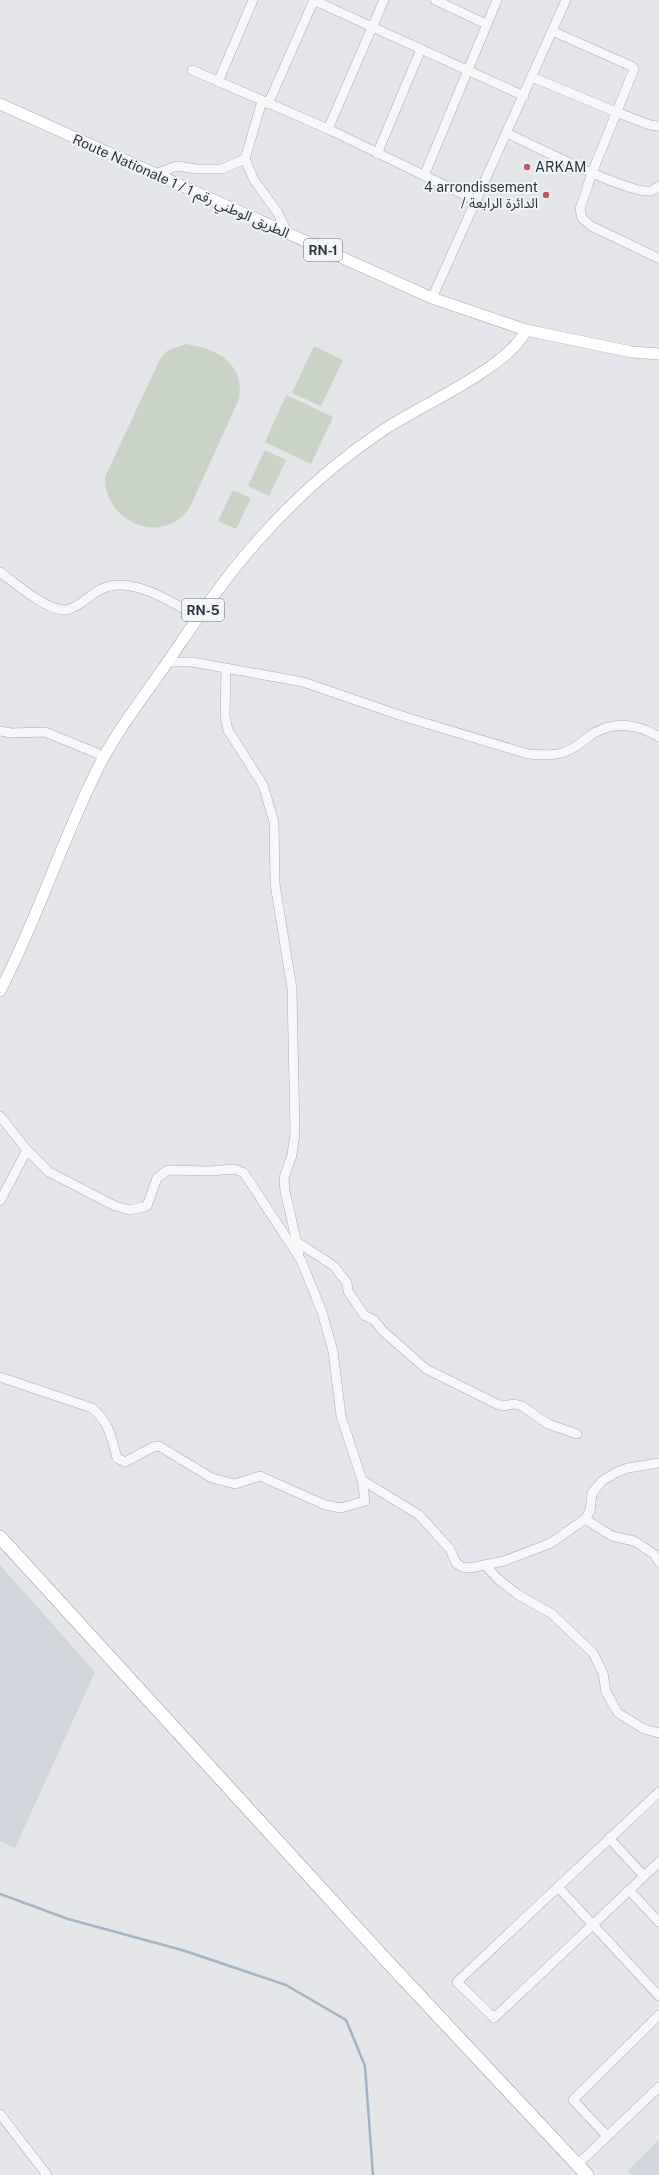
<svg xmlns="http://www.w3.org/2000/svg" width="659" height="2175" font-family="'Public Sans','Noto Sans Arabic',sans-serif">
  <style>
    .built { fill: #d2d5dc }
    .green { fill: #c9d3c6 }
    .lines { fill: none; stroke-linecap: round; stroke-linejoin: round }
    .stream { stroke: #a2b4c7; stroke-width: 2.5 }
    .minor-casing { stroke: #a9adb4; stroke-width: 10 }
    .major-casing { stroke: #a4abb5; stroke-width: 12 }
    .highway-casing { stroke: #8c94a0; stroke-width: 14 }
    .minor { stroke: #f6f7f9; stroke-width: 9 }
    .major { stroke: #fff; stroke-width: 11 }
    .highway { stroke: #fff; stroke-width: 13 }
    .poi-dot { fill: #c25666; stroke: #f3f5f8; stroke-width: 1.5 }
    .labels { text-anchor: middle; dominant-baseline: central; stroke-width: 4; stroke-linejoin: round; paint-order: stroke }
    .shield { fill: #f3f5f8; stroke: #686e78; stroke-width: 1 }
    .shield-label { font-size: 13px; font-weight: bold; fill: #2d3441 }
    .poi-label { font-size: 14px; fill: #2d3441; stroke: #f3f5f8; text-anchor: start }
    .street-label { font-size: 14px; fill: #2d3441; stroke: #f3f5f8 }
  </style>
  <rect width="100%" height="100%" fill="#e4e6ea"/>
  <!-- built -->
  <g class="built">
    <path d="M0 1565 95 1672 15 1848 0 1841Z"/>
    <path d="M659 2140V2175H632L627 2171Z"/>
  </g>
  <!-- green -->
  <g class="green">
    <path d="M185 344C217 348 245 364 239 399L190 507C163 548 104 522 105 477L160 359 167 351Z"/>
    <path d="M314 346 343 360 321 406 292 393Z"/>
    <path d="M286 395 333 417 311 464 265 442Z"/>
    <path d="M265 450 286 460 269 496 248 486Z"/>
    <path d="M233 490 251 498 236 529 218 521Z"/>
  </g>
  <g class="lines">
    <!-- stream -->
    <path class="stream" d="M0 1894 68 1919 182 1950 286 1985 346 2020 365 2066 373 2175"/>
    <defs>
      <g id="minor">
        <path d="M313 0 524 96"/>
        <path d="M435 0 486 24"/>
        <path d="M552 31 631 66 634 69 592 173 580 209 582 218 591 226 658 258"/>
        <path d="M192 70 328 129 475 200"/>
        <path d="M532 77 616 112 650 125 659 126"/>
        <path d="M218 82 253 0"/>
        <path d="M262 101 245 159 254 180 278 213 288 234"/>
        <path d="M268 104 314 0"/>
        <path d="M328 129 384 0"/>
        <path d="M507 133C532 145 630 195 651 191 653 190 657 187 659 186"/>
        <path d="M377 154 421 49"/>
        <path d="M155 174 177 166 197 169H222L245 159"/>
        <path d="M424 176 497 0"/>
        <path d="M432 298 566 0"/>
        <path d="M0 572C15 583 47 611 65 610 71 610 79 604 84 601 96 591 107 584 122 585 150 587 175 604 198 617"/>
        <path d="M167 662H192L303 682 405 717 528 754C540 755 551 756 562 753 575 749 584 740 594 733 616 721 638 724 659 737"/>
        <path d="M226 669 225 717 228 730 263 785 274 822 275 884 292 989 295 1133 292 1155 284 1178 285 1191 299 1252"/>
        <path d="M0 731 11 733 45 732 104 756"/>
        <path d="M0 1116 27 1150 49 1172 115 1206 130 1210 147 1206 157 1178 168 1170 209 1171 235 1169 244 1173 301 1260 322 1312 333 1351 341 1416 362 1480 365 1501 341 1508 325 1505 260 1476 235 1484 212 1478 159 1446 153 1447 125 1462 117 1458C111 1437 110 1423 92 1408L0 1377"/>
        <path d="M0 1201 27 1150"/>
        <path d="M297 1242 334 1266 347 1283 348 1291 364 1315 374 1320 383 1331 426 1369 499 1405 503 1406 514 1404 522 1406 548 1424 577 1434"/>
        <path d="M362 1480 419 1515 450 1549 456 1563 462 1567 470 1568 504 1561 551 1543 585 1519 590 1511 592 1493 602 1481 615 1473 628 1468 659 1463"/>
        <path d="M585 1519 612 1536 634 1541 654 1554 659 1562"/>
        <path d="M485 1565 498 1579 517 1594 552 1614 593 1653 603 1673 606 1692 618 1713 644 1729 659 1733"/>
        <path d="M659 1792 457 1982 494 2018 659 1862"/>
        <path d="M609 1838 644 1876"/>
        <path d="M558 1887 659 1996"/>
        <path d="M629 1890 659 1922"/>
        <path d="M0 2114 47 2175"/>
        <path d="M607 2136 573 2100 659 2015"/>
        <path d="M577 2165 659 2087"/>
      </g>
      <g id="major">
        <path d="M0 104 432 298 526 330 632 352 659 354"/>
        <path d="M0 991C37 920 61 843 96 772 114 735 139 703 162 670 192 627 220 583 255 544 291 502 336 462 382 431 418 406 509 368 526 330"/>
      </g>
      <path id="highway" d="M0 1537 385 1959 587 2175"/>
    </defs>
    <!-- minor casing -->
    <use href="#minor" class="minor-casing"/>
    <!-- major casing -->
    <use href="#major" class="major-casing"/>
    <!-- highway casing -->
    <use href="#highway" class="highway-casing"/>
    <!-- minor -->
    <use href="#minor" class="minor"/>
    <!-- major -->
    <use href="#major" class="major"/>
    <!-- highway -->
    <use href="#highway" class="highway"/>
  </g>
  <!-- markers -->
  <g class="poi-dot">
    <circle cx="527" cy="167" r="4"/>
    <circle cx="546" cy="195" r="4"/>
  </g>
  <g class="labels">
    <!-- shield labels -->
    <g class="shield">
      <rect x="304" y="239" width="38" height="22" rx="3"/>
      <rect x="182" y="599" width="42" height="22" rx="3"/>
    </g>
    <g class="shield-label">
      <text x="323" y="250">RN-1</text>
      <text x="203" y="610">RN-5</text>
    </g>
    <!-- poi labels -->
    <g class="poi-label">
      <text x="535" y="167">ARKAM</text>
      <text x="538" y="187" text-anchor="end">4 arrondissement<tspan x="538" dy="16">/ الدائرة الرابعة</tspan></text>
    </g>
    <!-- street labels -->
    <g class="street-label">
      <text transform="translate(181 186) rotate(24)">Route Nationale 1 / الطريق الوطني رقم 1</text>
    </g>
  </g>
</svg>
